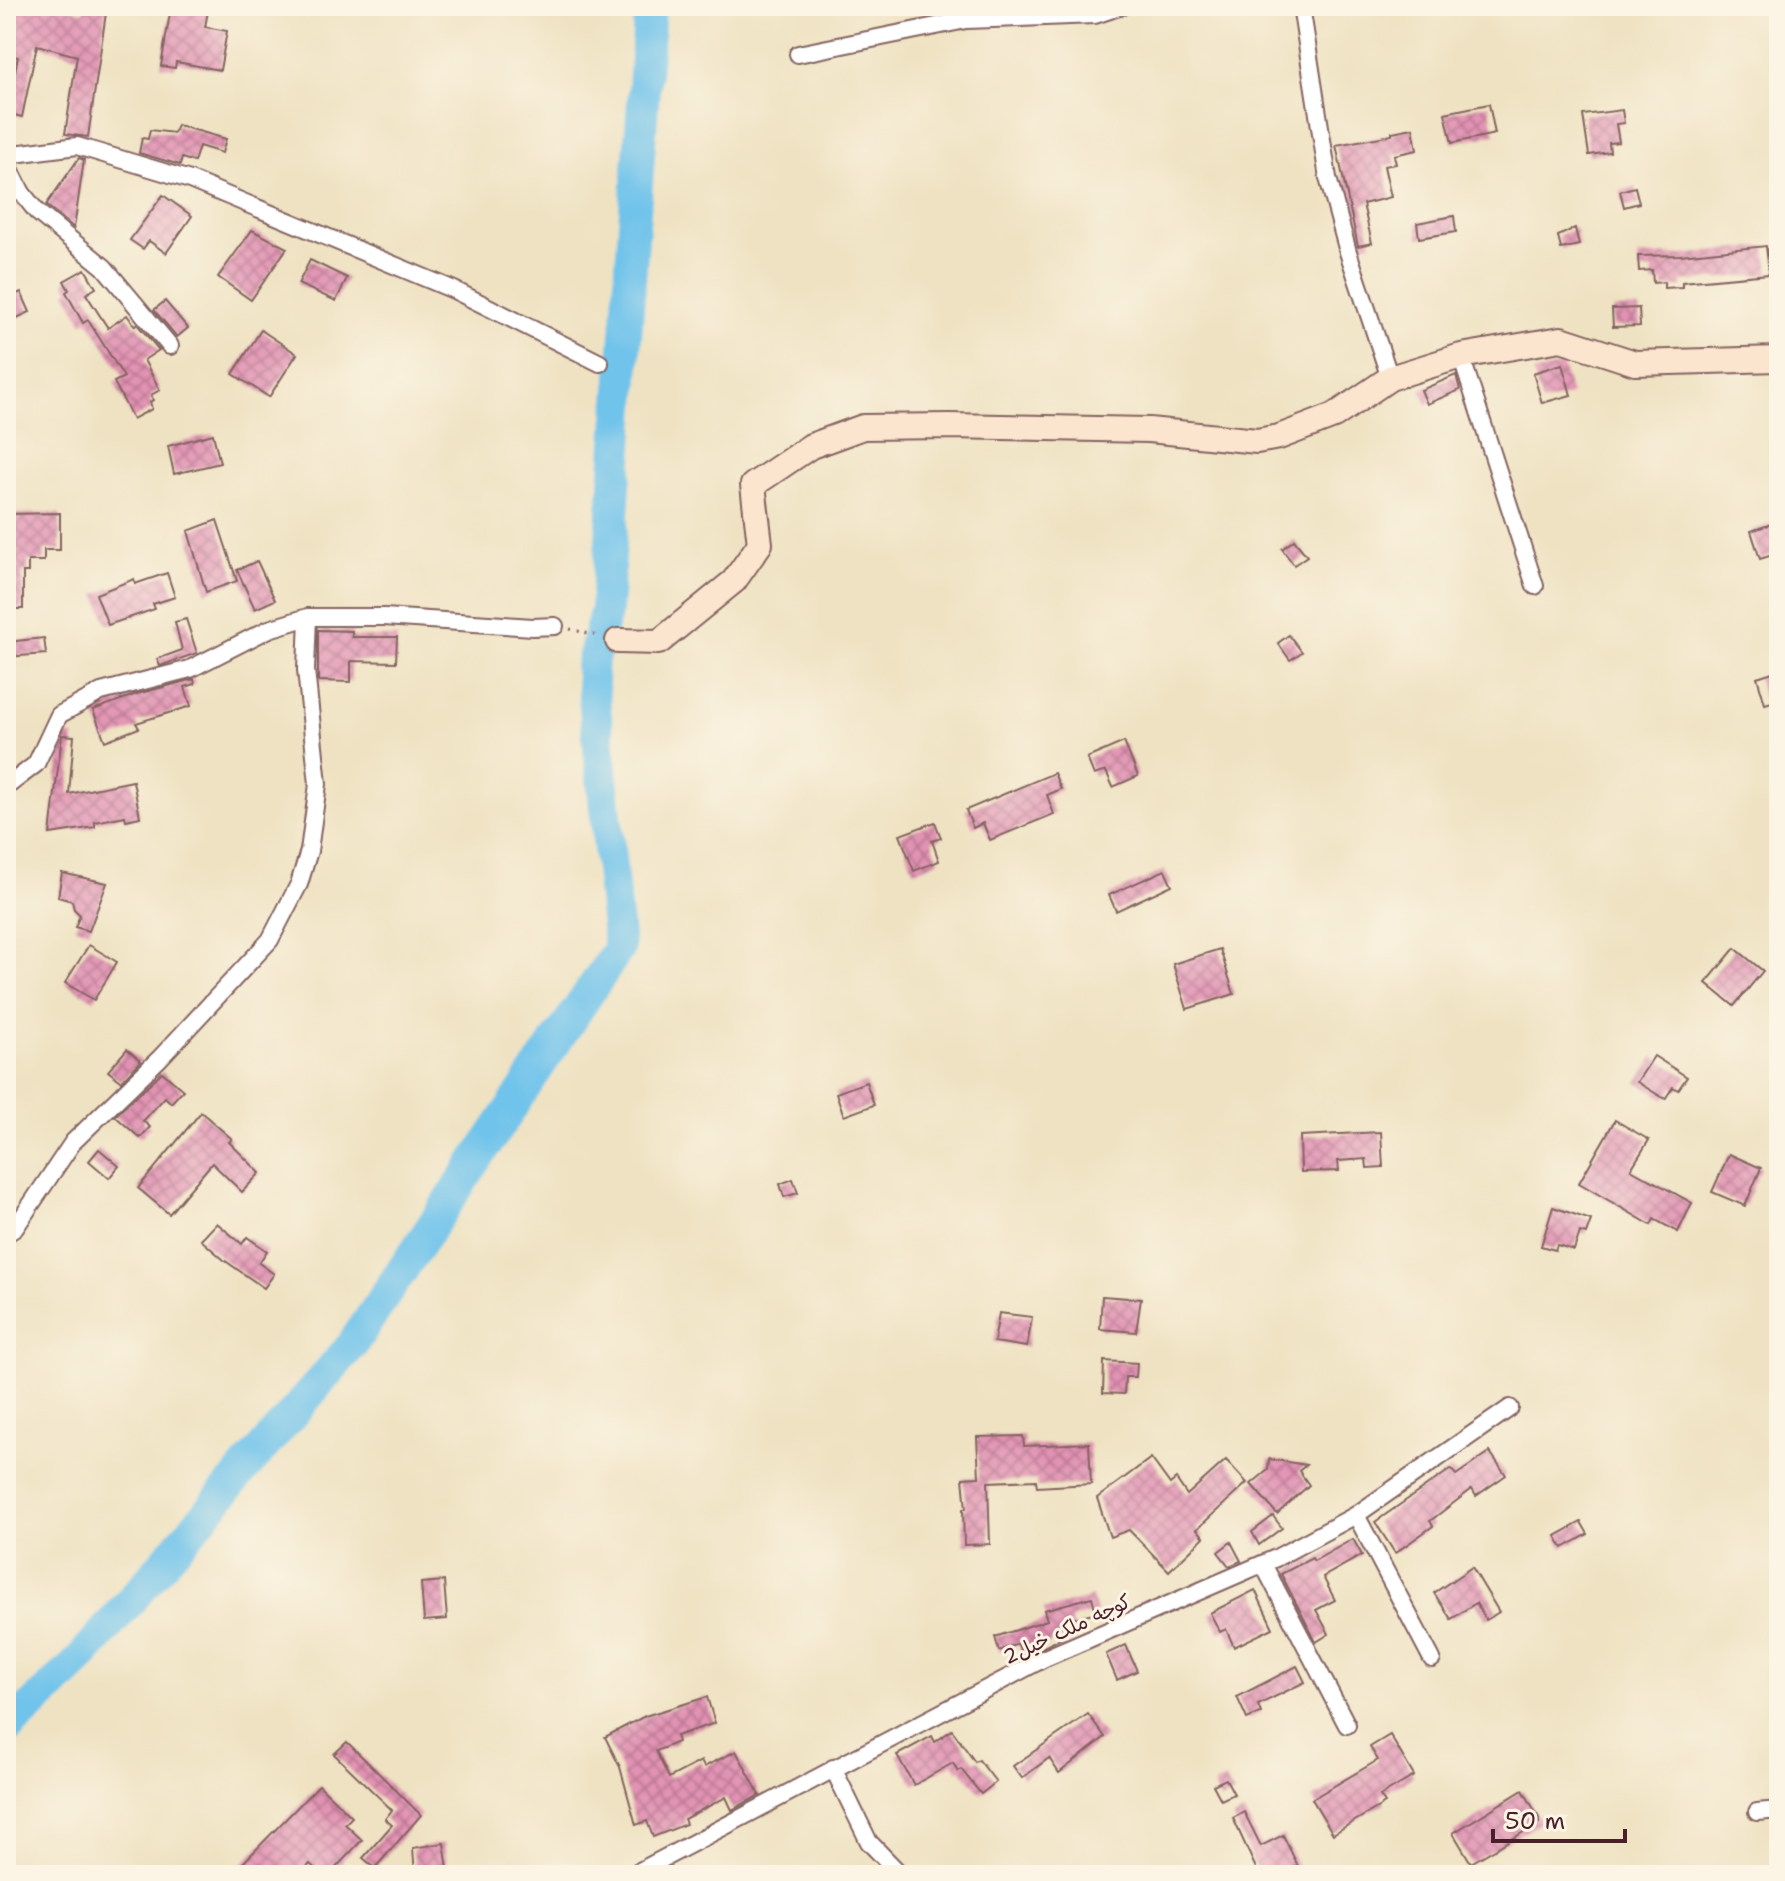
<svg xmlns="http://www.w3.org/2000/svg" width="1785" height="1881" font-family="'Shantell Sans','Playpen Sans Arabic',sans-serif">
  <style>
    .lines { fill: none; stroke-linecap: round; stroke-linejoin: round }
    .river { stroke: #6fc3eb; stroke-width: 32 }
    .building { fill: url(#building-cross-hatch) }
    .street-casing { stroke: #846360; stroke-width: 20 }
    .secondary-casing { stroke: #846360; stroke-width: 28 }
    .path { stroke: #846360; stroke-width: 3; stroke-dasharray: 2 6; stroke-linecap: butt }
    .street { stroke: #fff; stroke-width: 16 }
    .secondary { stroke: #fbe5cf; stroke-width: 24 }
    .labels { text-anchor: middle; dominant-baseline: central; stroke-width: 6; stroke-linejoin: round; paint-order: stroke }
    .street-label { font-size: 20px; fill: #4a1f2b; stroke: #fcf5e5 }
  </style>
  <defs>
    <pattern id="building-cross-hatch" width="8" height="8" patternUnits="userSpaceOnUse" patternTransform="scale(2)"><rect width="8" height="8" fill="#e293b3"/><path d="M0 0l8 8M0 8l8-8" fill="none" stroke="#b97792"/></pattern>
  </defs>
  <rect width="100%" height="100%" fill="#fcf5e5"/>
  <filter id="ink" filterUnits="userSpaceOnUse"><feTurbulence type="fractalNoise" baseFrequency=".0125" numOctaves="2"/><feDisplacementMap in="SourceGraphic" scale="16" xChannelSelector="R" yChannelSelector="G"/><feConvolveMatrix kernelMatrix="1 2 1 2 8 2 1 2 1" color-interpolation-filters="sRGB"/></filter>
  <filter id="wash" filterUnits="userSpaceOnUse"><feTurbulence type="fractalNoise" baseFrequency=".006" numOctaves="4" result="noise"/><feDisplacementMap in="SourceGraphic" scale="32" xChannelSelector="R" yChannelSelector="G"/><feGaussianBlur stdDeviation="1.8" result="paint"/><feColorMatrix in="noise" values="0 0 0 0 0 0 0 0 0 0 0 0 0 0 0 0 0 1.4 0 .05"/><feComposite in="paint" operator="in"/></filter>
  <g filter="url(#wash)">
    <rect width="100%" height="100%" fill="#efe2c2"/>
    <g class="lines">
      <!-- river -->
      <path class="river" d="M6 1730 75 1665 351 1346 619 948 591 667 606 609 650 6"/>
    </g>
    <g id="blocks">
      <!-- building -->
      <g class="building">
        <path d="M6 6H59L84 12V6H107L88 137 65 134 77 56 37 45 22 117 6 113V84L12 85 18 57 6 54Z"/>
        <path d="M171 7 208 11 205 27 227 31 220 70 176 62 175 68 161 66Z"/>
        <path d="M1489 104 1495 134 1452 143 1445 113Z"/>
        <path d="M1622 110 1624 123 1616 124 1619 142 1609 143 1610 152 1589 155 1583 115Z"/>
        <path d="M177 125 226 139 222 153 199 146 194 162 182 158 180 165 139 153 142 138 148 139 150 130 174 133Z"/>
        <path d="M1413 128 1417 150 1394 155 1396 164 1384 166 1391 197 1363 204 1372 243 1358 246 1336 145 1392 135V132Z"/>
        <path d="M79 158 84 160 74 228 46 205Z"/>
        <path d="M1635 187 1639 203 1624 207 1620 191Z"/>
        <path d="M163 195 192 216 166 253 149 241 143 249 130 240Z"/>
        <path d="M1454 216 1456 232 1419 238 1417 223Z"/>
        <path d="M1575 228 1579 245 1561 249 1558 236Z"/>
        <path d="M252 230 287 248 251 300 218 277Z"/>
        <path d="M1766 246 1769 274 1682 282V287L1664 288V282L1653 283 1652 270 1639 271 1638 256 1680 255Z"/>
        <path d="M310 260 347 278 336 301 298 284Z"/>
        <path d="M85 269 96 288 86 294 108 328 127 315 135 326 137 324 159 350 144 360 160 390 151 395 153 400 150 402 152 409 133 419 114 382 124 377 88 320 83 323 66 292 69 290 64 281Z"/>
        <path d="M21 292 30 312 6 323V299Z"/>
        <path d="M165 301 188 328 177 337 154 310Z"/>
        <path d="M1639 308 1640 326 1613 327 1612 309Z"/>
        <path d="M261 330 297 354 269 397 233 374Z"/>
        <path d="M1562 364 1571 395 1542 403 1533 373Z"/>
        <path d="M1456 375 1460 390 1427 404 1421 390Z"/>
        <path d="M213 434 220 463 174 474 168 446Z"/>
        <path d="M60 513V550H44V561H28V572H23V609H6V559H10L9 514Z"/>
        <path d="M217 520 237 581 206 592 188 531Z"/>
        <path d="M1774 523 1779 539V553L1760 559 1751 531Z"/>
        <path d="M1294 540 1307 556 1294 565 1282 549Z"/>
        <path d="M257 561 275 600 255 609 237 570Z"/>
        <path d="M167 573 175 597 153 604 155 609 108 625 96 594 134 579 135 584Z"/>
        <path d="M186 619 197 653 160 666 157 659 182 650 175 622Z"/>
        <path d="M318 630 352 631V637H397L396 662 351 661V682L318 681Z"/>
        <path d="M1289 635 1302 652 1290 660 1278 643Z"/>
        <path d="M44 638 46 654 6 657V642Z"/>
        <path d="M1779 670V700L1765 704 1757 677Z"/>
        <path d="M194 679 195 684 185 687 191 706 136 723 139 728 105 741 93 710 137 694Z"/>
        <path d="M62 735 74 736 69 794 133 781 140 817 126 820 125 816 95 822V827L50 834Z"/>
        <path d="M1124 742 1138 776 1113 787 1106 771 1094 775 1087 758Z"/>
        <path d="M1054 773 1061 789 1047 795 1054 814 990 840 983 823 973 828 966 810Z"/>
        <path d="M935 822 941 838 932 841 939 861 914 871 900 835Z"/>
        <path d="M1165 870 1172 885 1116 911 1109 895Z"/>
        <path d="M62 873 107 883 89 931 75 927 80 915 74 909 72 901 58 897Z"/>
        <path d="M89 945 117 962 94 1000 65 983Z"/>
        <path d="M1735 948 1763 971 1734 1006 1706 983Z"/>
        <path d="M1220 949 1234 994 1187 1009 1173 964Z"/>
        <path d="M127 1049 141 1061 121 1081 108 1071Z"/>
        <path d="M1654 1056 1687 1077 1678 1090 1673 1087 1665 1099 1637 1082Z"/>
        <path d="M162 1072 183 1090 171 1103 165 1097 143 1121 150 1127 140 1138 115 1116Z"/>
        <path d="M866 1082 874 1105 844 1116 836 1093Z"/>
        <path d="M201 1112 232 1139 229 1142 260 1173 242 1192 212 1163 169 1214 138 1188Z"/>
        <path d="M1615 1120 1649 1140 1631 1169 1692 1203 1678 1232 1654 1219 1651 1225 1579 1183Z"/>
        <path d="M1381 1132 1383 1167 1367 1168 1366 1159 1338 1161 1339 1171 1301 1172 1300 1136Z"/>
        <path d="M99 1149 119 1166 109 1178 89 1161Z"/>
        <path d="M1729 1154 1761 1168 1745 1206 1712 1192Z"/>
        <path d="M793 1179 798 1193 784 1197 780 1184Z"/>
        <path d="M1553 1207 1591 1220 1586 1234 1580 1232 1574 1250 1557 1245 1555 1250 1541 1246Z"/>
        <path d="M217 1223 242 1244 247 1237 267 1251 259 1263 274 1274 264 1288 224 1260 201 1240Z"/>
        <path d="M1102 1296 1141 1299 1136 1332 1100 1329Z"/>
        <path d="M999 1313 1032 1317 1027 1347 994 1342Z"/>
        <path d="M1104 1361 1137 1363 1136 1377H1125L1124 1394 1103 1393Z"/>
        <path d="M1023 1436 1024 1446 1089 1443 1091 1484 1037 1487 1036 1480 988 1482 990 1544 964 1545 963 1509H966L963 1478 979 1477 977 1437Z"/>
        <path d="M1490 1452 1506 1475 1476 1496 1472 1489 1430 1521 1433 1526 1395 1553 1375 1522 1451 1469 1456 1475Z"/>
        <path d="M1151 1458 1170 1484 1176 1479 1187 1495 1226 1460 1247 1483 1197 1529 1204 1537 1169 1571 1129 1530 1110 1537 1097 1498Z"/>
        <path d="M1269 1459 1306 1465 1299 1471 1309 1485 1277 1514 1251 1484 1268 1470Z"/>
        <path d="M1273 1516 1282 1528 1259 1545 1252 1532Z"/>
        <path d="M1581 1522 1588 1534 1563 1548 1556 1536Z"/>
        <path d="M1353 1539 1362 1555 1323 1577 1335 1600 1316 1610 1329 1634 1316 1642 1281 1574 1312 1558 1314 1561Z"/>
        <path d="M1231 1542 1241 1561 1229 1566 1218 1552Z"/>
        <path d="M1472 1567 1499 1612 1486 1620 1476 1603 1451 1619 1434 1593Z"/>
        <path d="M444 1581 447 1619 424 1621 421 1583Z"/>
        <path d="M1255 1590 1273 1628 1234 1647 1226 1629 1220 1632 1210 1613Z"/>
        <path d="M1092 1597 1096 1612 1071 1619 1073 1629 1062 1632 1064 1637 1023 1657 1018 1644 999 1651 995 1637 1047 1620 1044 1610Z"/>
        <path d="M1126 1645 1137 1671 1117 1680 1106 1654Z"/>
        <path d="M1297 1666 1305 1682 1258 1705 1261 1713 1247 1719 1237 1697Z"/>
        <path d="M707 1697 715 1723 676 1736 678 1742 656 1751 669 1778 701 1761 704 1767 736 1751 760 1795 732 1810 726 1797 684 1819 686 1824 653 1837 647 1821 636 1825 620 1767 605 1737 645 1716Z"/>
        <path d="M1088 1714 1105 1737 1059 1773 1049 1758 1022 1778 1013 1766Z"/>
        <path d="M952 1730 975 1762 979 1760 996 1782 981 1794 961 1769 958 1771 953 1763 914 1785 897 1755 932 1736 935 1742Z"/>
        <path d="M1390 1735 1414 1776 1380 1796 1385 1803 1333 1834 1312 1799 1378 1760 1370 1747Z"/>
        <path d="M347 1742 421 1815 375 1868 363 1858 392 1825 385 1819 392 1810 334 1754Z"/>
        <path d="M1226 1779 1234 1794 1221 1800 1213 1785Z"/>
        <path d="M319 1785 352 1817 345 1824 362 1840 329 1875H322L310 1864 299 1875H291L284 1868 278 1875H248L239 1867Z"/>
        <path d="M1523 1790 1539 1818V1823L1471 1863 1453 1833Z"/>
        <path d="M1244 1812 1261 1846 1283 1835 1298 1866 1279 1875H1259L1233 1818Z"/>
        <path d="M444 1843 449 1875H415L413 1848Z"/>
      </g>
    </g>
  </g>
  <g filter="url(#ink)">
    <use href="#blocks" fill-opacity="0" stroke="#846360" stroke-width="2"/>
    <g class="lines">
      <defs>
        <g id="street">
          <path d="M1301 6 1328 178 1348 252 1390 378"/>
          <path d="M798 54 966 20 1095 15 1122 6"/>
          <path d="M6 155 77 146 190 180 454 290 600 363"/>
          <path d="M6 161 22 193 37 212 104 267 170 346"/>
          <path d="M1461 356 1535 586"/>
          <path d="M6 787 36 764 59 715 101 692 190 669 269 629 308 617H384L533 627 555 626"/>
          <path d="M6 1234 15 1228 73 1142 160 1058 270 940 299 884 309 851 318 784 306 670 308 617"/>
          <path d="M1356 1515 1432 1659"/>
          <path d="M1263 1564 1347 1725"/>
          <path d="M833 1768 869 1842 901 1875"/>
          <path d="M1757 1812 1779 1810"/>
          <path d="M632 1875 1045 1658 1276 1558 1356 1515 1510 1408"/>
        </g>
        <path id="secondary" d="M618 641 659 642 734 581 760 544 753 485 811 446 863 427 949 426 1149 430 1257 441 1279 437 1334 416 1390 378 1461 356 1561 339 1635 363 1779 359"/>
      </defs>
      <!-- street casing -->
      <use href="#street" class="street-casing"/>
      <!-- secondary casing -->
      <use href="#secondary" class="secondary-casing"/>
      <!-- path -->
      <path class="path" d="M570 629 598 636"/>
      <!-- street -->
      <use href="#street" class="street"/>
      <!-- secondary -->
      <use href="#secondary" class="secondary"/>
    </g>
  </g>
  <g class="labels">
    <!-- street labels -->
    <g class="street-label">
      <text transform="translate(1067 1629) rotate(-25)">کوچه ملک خیل2</text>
    </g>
  </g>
  <!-- margin -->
  <rect width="1785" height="1881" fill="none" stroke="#fcf5e5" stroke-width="32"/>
  <!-- scale -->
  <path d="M1493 1829v12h132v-12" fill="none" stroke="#4a1f2b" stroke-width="4"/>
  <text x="1505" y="1829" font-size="24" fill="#4a1f2b" stroke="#fcf5e5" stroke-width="6" paint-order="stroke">50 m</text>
</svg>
